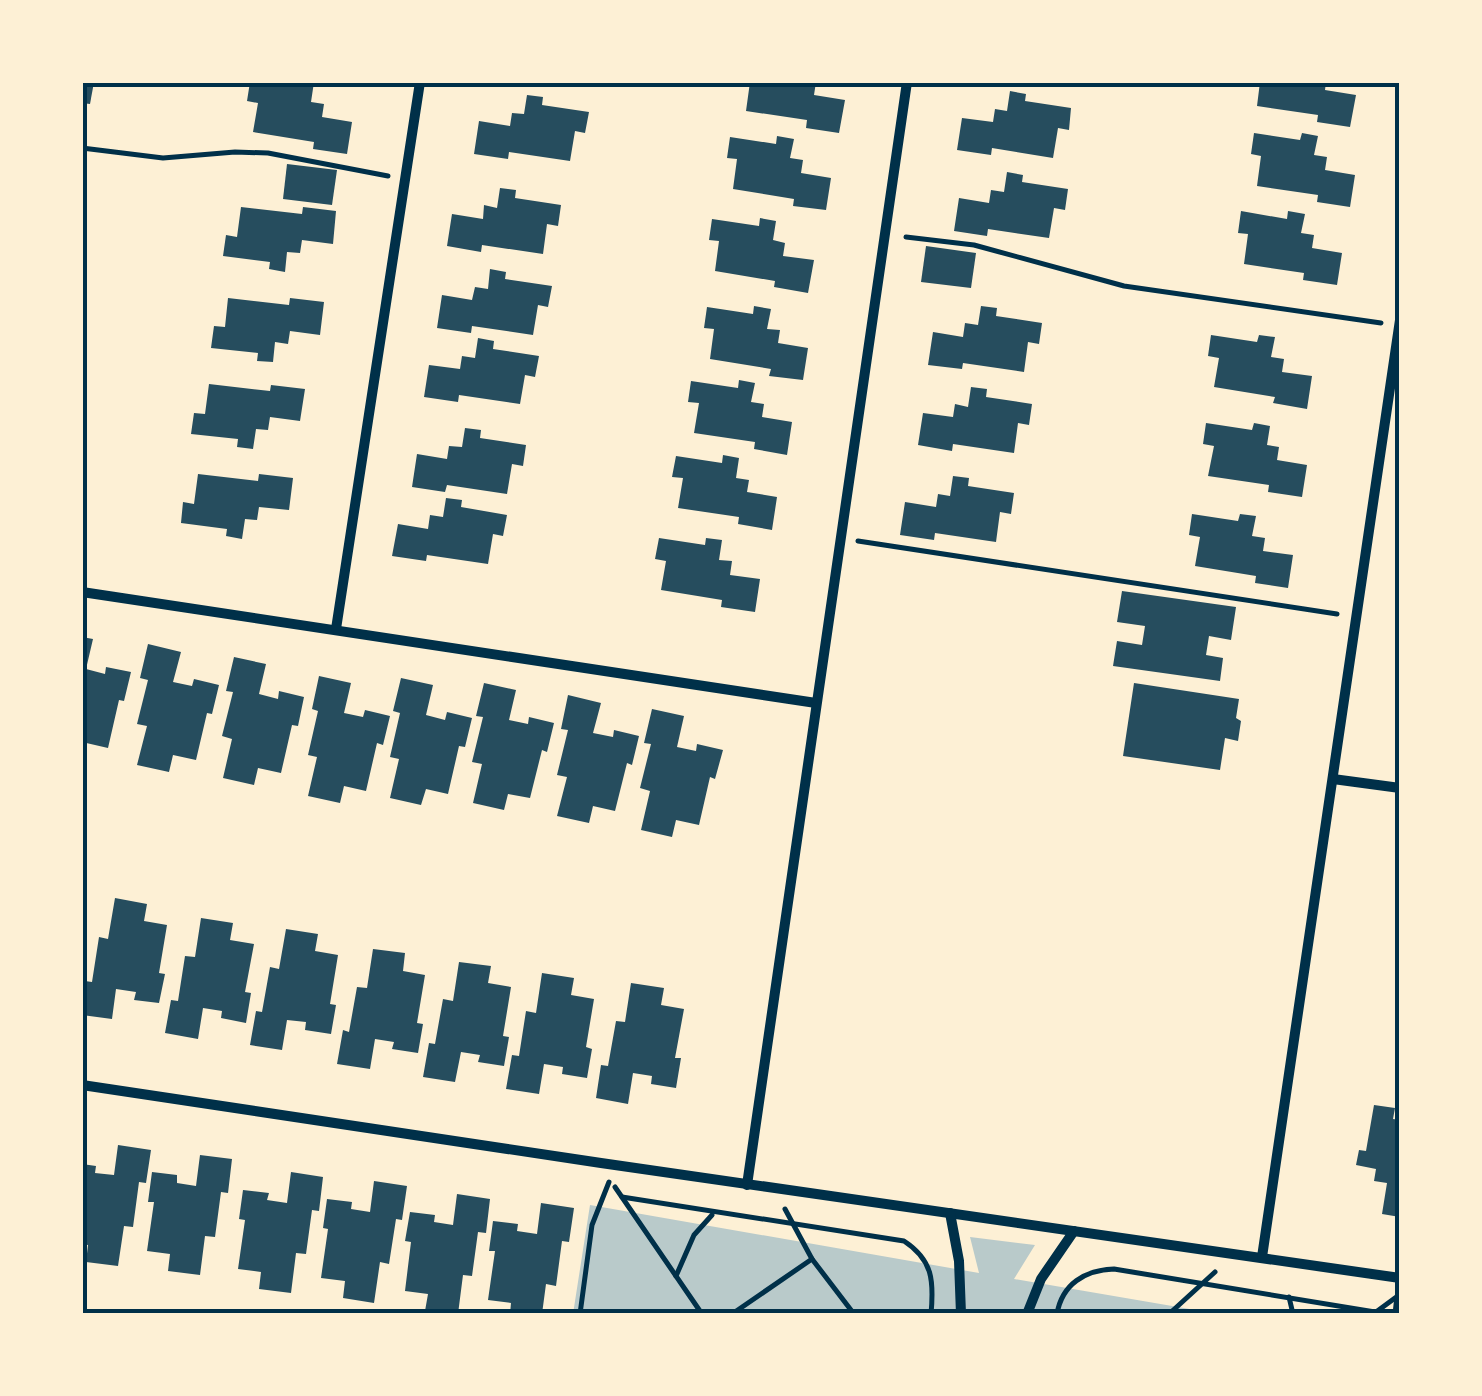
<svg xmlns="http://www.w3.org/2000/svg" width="1482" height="1396" font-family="'Varela Round',sans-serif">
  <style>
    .green { fill: #b9caca }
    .building { fill: #264d5e }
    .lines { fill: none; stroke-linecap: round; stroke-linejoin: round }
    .path { stroke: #003049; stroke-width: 5 }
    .minor { stroke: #003049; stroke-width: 10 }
    .neatline { fill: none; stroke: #003049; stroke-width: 4 }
  </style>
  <rect width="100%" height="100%" fill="#fdf0d5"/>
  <!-- green -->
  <path class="green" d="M590 1205 979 1273 970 1237 1035 1245 1014 1279 1213 1313 573 1314Z"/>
  <!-- building -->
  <g class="building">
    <path d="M82 82H94L90 104 82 103Z"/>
    <path d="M250 82 297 87 298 82H314L311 102 324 104 322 117 352 122 347 154 313 149 314 142 253 132 258 103 247 101Z"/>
    <path d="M750 82H816L814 95 845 100 839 133 806 128 807 120 746 111Z"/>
    <path d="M1260 82H1326L1325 90 1356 95 1350 127 1317 122 1318 115 1257 106Z"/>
    <path d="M1010 91 1026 94 1025 101 1071 108 1069 130 1058 128 1053 158 992 148 991 155 957 150 962 118 993 122 995 109 1007 111Z"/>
    <path d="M527 95 543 97 542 105 589 112 585 133 575 131 570 161 509 152 508 159 474 154 479 121 510 126 512 113 524 114Z"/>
    <path d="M1254 133 1300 140 1302 133 1318 136 1314 155 1327 157 1325 170 1355 175 1350 207 1317 202 1318 195 1257 186 1261 156 1251 154Z"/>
    <path d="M777 136 794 139 790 158 803 160 801 173 831 178 826 210 793 206 794 199 733 189 737 159 727 158 730 137 776 144Z"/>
    <path d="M287 164 337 170 332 205 283 199Z"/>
    <path d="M1007 172 1023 175 1022 182 1068 189 1065 210 1054 208 1049 238 988 229 987 236 954 231 959 198 989 203 991 190 1004 192Z"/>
    <path d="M500 188 516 190 515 198 561 205 558 226 547 224 543 254 482 245 481 252 447 246 452 214 483 219 484 205 497 208Z"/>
    <path d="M241 207 302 214 303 207 336 211 333 244 302 240 300 253 287 252 285 272 269 269 270 262 223 256 226 235 237 237Z"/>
    <path d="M1241 211 1287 219 1288 211 1305 214 1301 233 1314 235 1312 248 1342 253 1337 285 1303 280 1304 273 1244 264 1248 234 1238 233Z"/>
    <path d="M760 218 776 221 773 240 785 243 783 256 814 260 808 293 774 287 775 281 715 271 719 241 709 240 712 219 759 226Z"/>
    <path d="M926 246 976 253 971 288 921 282Z"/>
    <path d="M490 269 506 272 505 279 552 286 548 307 538 305 533 335 472 326 471 333 437 328 442 295 472 300 475 287 488 289Z"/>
    <path d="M228 298 289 305 290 298 324 302 320 335 290 331 288 344 275 342 273 362 257 361 258 353 211 348 214 326 225 327Z"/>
    <path d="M754 306 771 309 767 329 780 330 778 343 808 348 803 380 769 376 771 369 710 359 714 329 704 328 707 307 753 314Z"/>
    <path d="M981 306 997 308 996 316 1042 323 1039 344 1028 342 1024 372 963 363 962 369 928 365 933 332 963 337 965 323 978 325Z"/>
    <path d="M1211 335 1257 342 1259 335 1275 337 1271 357 1284 359 1282 372 1312 376 1307 409 1273 403 1275 397 1214 387 1219 358 1208 356Z"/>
    <path d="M478 338 494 341 493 349 539 356 535 377 525 375 520 404 459 395 458 402 424 397 429 365 460 369 462 356 475 358Z"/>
    <path d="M739 380 755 383 751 402 764 404 762 417 792 422 787 455 754 449 755 442 694 433 699 403 688 402 691 381 738 388Z"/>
    <path d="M209 384 270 391 271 385 305 389 300 421 270 417 268 430 256 429 253 449 237 447 238 439 191 434 194 413 205 414Z"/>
    <path d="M971 387 987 389 986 397 1032 404 1029 425 1018 423 1014 453 953 444 952 451 918 445 923 413 953 417 955 404 968 407Z"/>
    <path d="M1206 423 1252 430 1254 423 1270 426 1267 445 1279 447 1277 460 1307 465 1302 497 1268 492 1269 485 1208 476 1214 446 1203 444Z"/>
    <path d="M465 428 481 430 480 438 526 445 523 466 512 464 507 494 447 485 445 492 412 487 417 454 447 459 449 446 462 447Z"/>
    <path d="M723 455 739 458 736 478 749 480 747 492 777 497 772 530 738 524 739 517 678 508 683 478 672 477 676 456 722 463Z"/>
    <path d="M198 474 258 481 259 474 293 478 289 510 259 507 257 520 245 519 242 539 226 536 227 529 181 523 183 502 194 504Z"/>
    <path d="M953 476 969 478 968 486 1014 493 1011 514 1000 512 996 542 935 533 934 540 900 535 905 502 936 507 938 494 950 496Z"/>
    <path d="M446 498 462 500 461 507 507 515 503 536 493 534 488 564 427 555 426 561 392 556 398 524 428 529 430 515 443 517Z"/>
    <path d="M1192 514 1238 521 1240 514 1256 516 1252 536 1265 538 1263 551 1293 555 1288 588 1255 583 1256 576 1195 566 1200 537 1189 535Z"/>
    <path d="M659 538 705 545 706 538 722 540 719 560 732 561 730 575 760 579 755 612 721 607 722 600 661 590 666 561 655 559Z"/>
    <path d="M1122 591 1236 607 1231 640 1209 636 1206 655 1223 658 1220 681 1113 666 1117 641 1142 645 1145 626 1117 622Z"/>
    <path d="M82 637 93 639 86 669 105 674 106 667 131 672 124 701 119 700 108 748 82 742Z"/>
    <path d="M148 644 181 652 173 682 192 686 194 679 219 685 212 714 207 713 196 760 173 755 169 772 137 765 147 726 137 724 148 680 140 678Z"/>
    <path d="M234 657 266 664 259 694 278 699 279 691 304 697 298 726 292 725 281 773 258 768 254 785 223 778 232 739 222 736 233 692 226 691Z"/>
    <path d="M319 676 351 683 344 713 363 717 365 710 390 716 383 745 377 743 366 791 344 786 340 803 308 796 317 757 308 755 318 711 312 709Z"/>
    <path d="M401 678 433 685 426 715 445 720 447 712 472 718 465 747 459 746 448 794 426 789 421 805 390 798 399 759 390 757 400 713 393 711Z"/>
    <path d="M484 683 516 690 509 720 528 724 529 717 554 723 547 752 542 750 530 798 508 794 504 810 473 803 482 764 472 762 483 717 476 716Z"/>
    <path d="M1134 683 1239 699 1236 718 1241 721 1238 741 1225 738 1220 770 1123 756Z"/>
    <path d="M568 695 601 703 593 733 613 737 614 730 639 736 632 765 627 763 615 811 593 806 589 823 557 816 567 777 557 775 568 730 561 729Z"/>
    <path d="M652 709 684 716 677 747 696 751 697 744 723 750 715 779 710 777 699 825 676 820 672 837 641 830 650 791 640 788 651 744 644 743Z"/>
    <path d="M115 898 147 904 144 921 167 925 159 973 165 974 159 1003 134 1000 136 992 116 989 112 1019 82 1015V994L85 981 92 982 99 937 108 939Z"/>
    <path d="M201 918 233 923 230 940 254 944 245 992 251 993 246 1023 221 1018 222 1011 203 1008 198 1039 165 1033 171 1000 178 1001 185 956 195 957Z"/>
    <path d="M286 929 318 934 315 951 338 955 330 1004 336 1005 331 1034 305 1030 306 1022 287 1020 282 1050 250 1045 256 1011 262 1012 270 967 279 969Z"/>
    <path d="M373 949 405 953 403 971 425 975 417 1023 423 1024 418 1053 392 1049 394 1042 375 1039 370 1069 337 1064 343 1030 349 1032 357 987 367 988Z"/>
    <path d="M459 962 491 966 488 983 511 987 503 1036 509 1037 504 1066 478 1062 480 1055 461 1052 455 1082 423 1077 429 1043 435 1044 443 999 453 1001Z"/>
    <path d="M542 973 574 978 571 995 594 999 586 1047 592 1049 587 1078 562 1074 563 1067 544 1064 539 1094 506 1089 512 1055 519 1056 526 1011 536 1013Z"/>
    <path d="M631 983 664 988 661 1005 684 1009 675 1058H681L676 1088 651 1084 652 1076 633 1073 628 1104 596 1098 601 1065 608 1066 616 1021 625 1022Z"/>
    <path d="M1374 1105 1395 1108 1393 1119 1400 1120V1217L1382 1214 1387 1183 1374 1181 1376 1169 1356 1165 1359 1150 1366 1151Z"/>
    <path d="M118 1145 151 1150 146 1183 139 1182 133 1227 124 1226 118 1266 86 1262 88 1245 82 1244V1164L96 1166 95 1173 114 1175Z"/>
    <path d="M200 1155 232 1159 228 1193 221 1192 215 1237 205 1236 200 1275 168 1271 170 1254 147 1251 154 1202H148L152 1172 177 1175V1183L196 1186Z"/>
    <path d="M291 1172 323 1177 319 1211 312 1210 306 1254 296 1253 291 1293 259 1289 261 1272 238 1269 245 1220 239 1219 243 1190 269 1193 267 1200 287 1203Z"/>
    <path d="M374 1181 407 1186 402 1220 396 1219 389 1264 380 1262 374 1303 343 1298 345 1281 321 1278 328 1229 323 1228 327 1199 352 1202 351 1209 370 1212Z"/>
    <path d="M457 1194 490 1199 486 1233 478 1232 472 1276 463 1275 458 1314 425 1311 428 1294 405 1291 411 1242 405 1241 410 1212 435 1215 434 1222 453 1225Z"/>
    <path d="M541 1203 574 1208 569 1242 562 1241 556 1286 546 1284 542 1314H510L511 1303 488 1300 495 1251H489L493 1221 518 1224 517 1231 537 1234Z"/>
  </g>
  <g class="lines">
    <!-- path -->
    <g class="path">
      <path d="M82 148 163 158 235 152 268 153 388 176"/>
      <path d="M906 237 974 245 1124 286 1381 323"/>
      <path d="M858 541 1337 614"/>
      <path d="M615 1187 702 1314"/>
      <path d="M622 1197 904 1241C933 1260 934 1281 931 1314"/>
      <path d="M785 1209 812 1259 854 1314"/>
      <path d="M676 1276 694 1235 712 1215"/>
      <path d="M1289 1297 1293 1314"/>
      <path d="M1376 1312 1395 1298"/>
      <path d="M580 1314 592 1225 609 1182"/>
      <path d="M732 1314 812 1259"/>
      <path d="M1057 1314C1062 1284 1085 1270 1114 1269L1375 1312"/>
      <path d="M1169 1314 1215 1272"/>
      <path d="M1395 1314 1397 1296"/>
    </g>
    <!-- minor -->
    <g class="minor">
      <path d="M82 592 816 703"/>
      <path d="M336 629 420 82"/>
      <path d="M1333 779 1400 788"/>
      <path d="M82 1085 601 1163 1400 1278"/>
      <path d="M747 1185 907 82"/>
      <path d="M950 1213 959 1261 961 1314"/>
      <path d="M1262 1257 1400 320"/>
      <path d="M1027 1314 1041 1279 1074 1231"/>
    </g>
  </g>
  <!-- border -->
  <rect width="1482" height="1396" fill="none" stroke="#fdf0d5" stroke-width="170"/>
  <rect x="85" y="85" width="1312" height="1226" class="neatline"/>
</svg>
